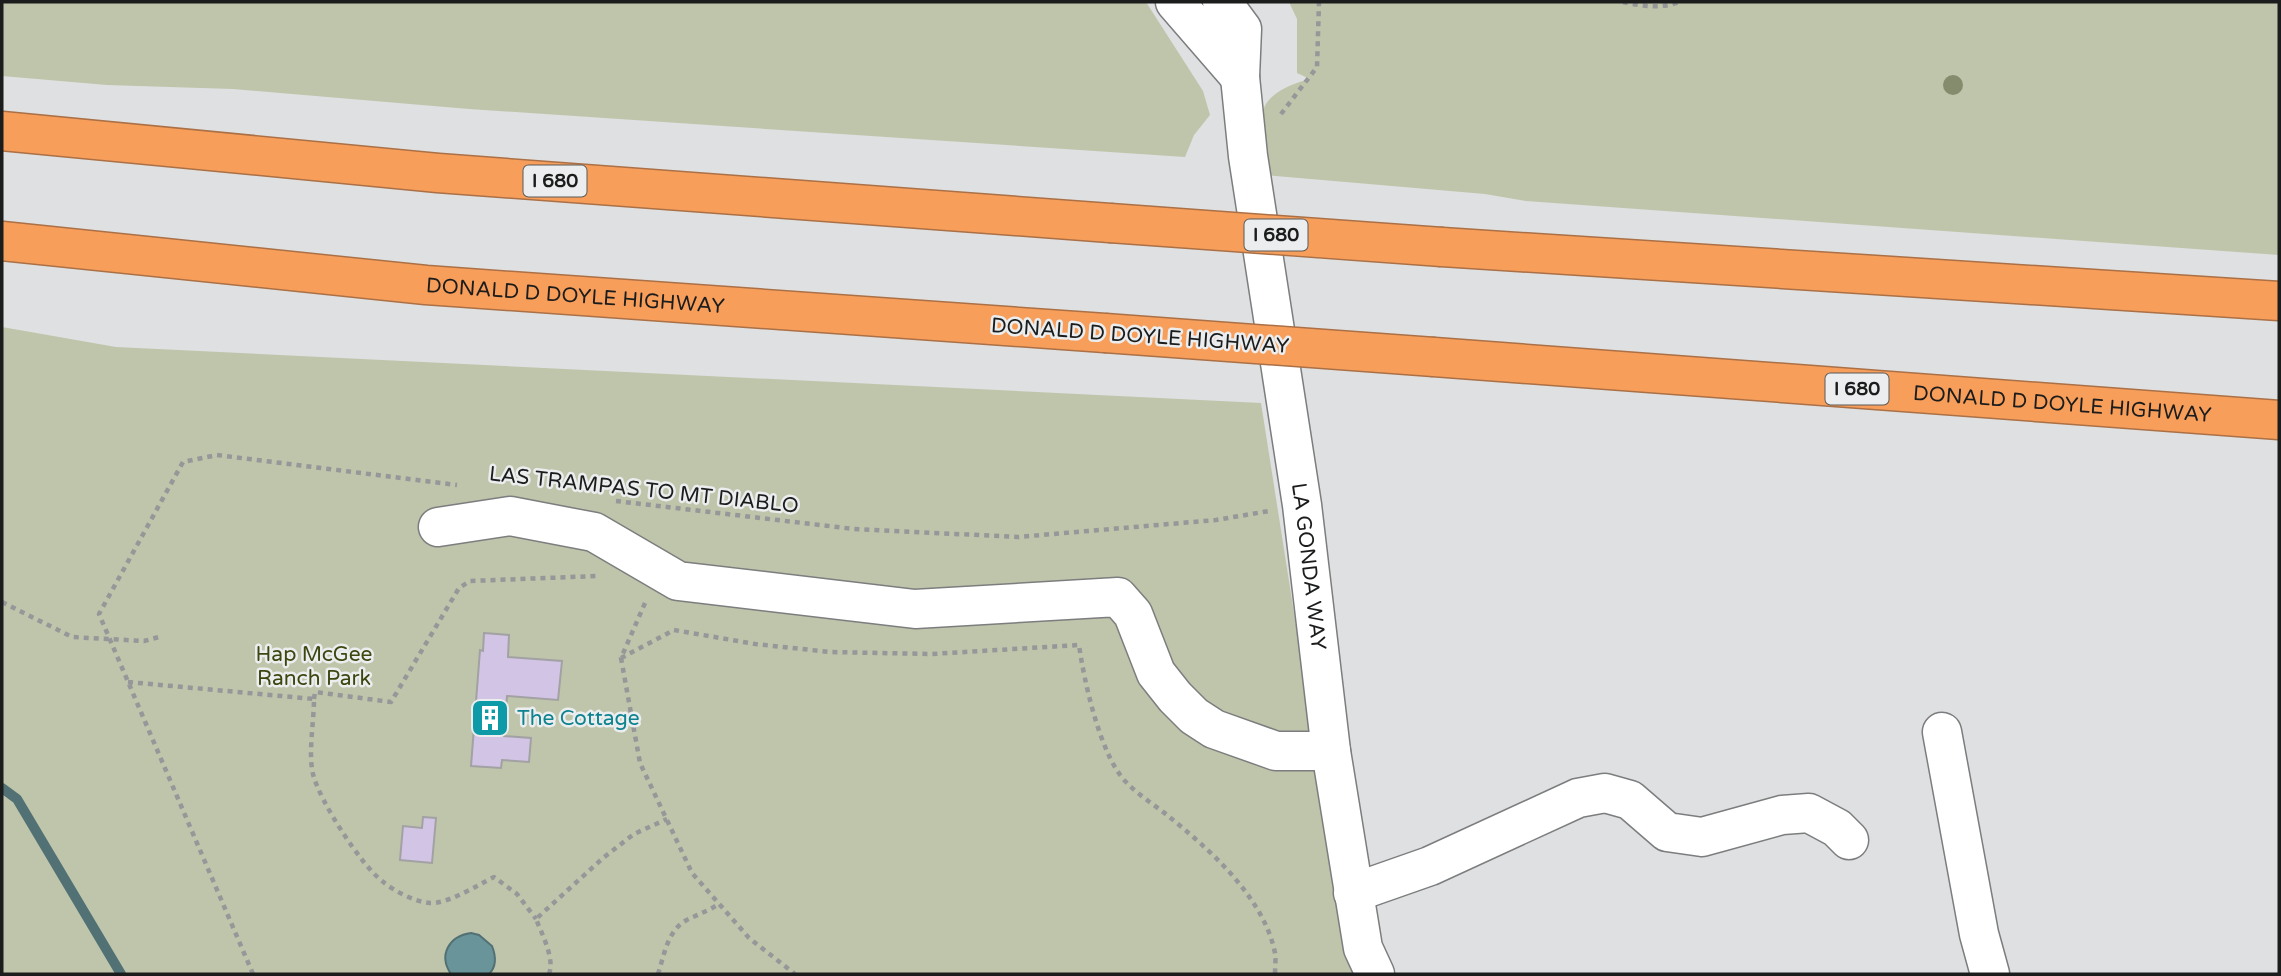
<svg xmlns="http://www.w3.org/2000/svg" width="2281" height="976" font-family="'Varela Round',sans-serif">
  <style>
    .green { fill: #bec5ab }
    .water { fill: #69959a; stroke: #527174; stroke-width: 2 }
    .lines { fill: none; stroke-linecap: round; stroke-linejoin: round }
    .stream { stroke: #527174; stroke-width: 10 }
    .building { fill: #d2c4e5; stroke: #a2a1a3; stroke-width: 2 }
    .minor-casing { stroke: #7c7d7e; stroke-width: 41 }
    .highway-casing { stroke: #ab7045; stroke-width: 41 }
    .path { stroke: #959798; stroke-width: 4.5; stroke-dasharray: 5 5; stroke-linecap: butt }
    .minor { stroke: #fff; stroke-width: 38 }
    .highway { stroke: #f89e5b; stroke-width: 38 }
    .highway-bridge-casing { stroke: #ab7045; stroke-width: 41; stroke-linecap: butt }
    .highway-bridge { stroke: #f89e5b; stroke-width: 38 }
    .tree { fill: #858c6e }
    .labels { text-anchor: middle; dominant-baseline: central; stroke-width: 5; stroke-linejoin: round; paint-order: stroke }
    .shield { fill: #ebedee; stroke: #595b5b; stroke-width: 2 }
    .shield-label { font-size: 19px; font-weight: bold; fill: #1b1c1c }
    .street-label { font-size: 21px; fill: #1b1c1c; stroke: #ebedee }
    .park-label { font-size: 21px; fill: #3c470f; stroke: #ebedee }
    .culture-label { font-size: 21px; fill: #0d838f; stroke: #ebedee; text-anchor: start }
  </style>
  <rect width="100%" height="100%" fill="#dee0e1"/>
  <!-- green -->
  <g class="green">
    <path d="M2 2H1146L1203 91 1210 115 1194 135 1185 157 469 109 233 89 107 85 2 76Z"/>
    <path d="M1289 2H2279V255L1526 201 1485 194 1265 175C1260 122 1247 96 1310 79L1297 73V19Z"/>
    <path d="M2 327 116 347 1261 403 1344 931 1366 974H2Z"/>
  </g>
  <!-- water -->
  <path class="water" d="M471 933 479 935 492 946C496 956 497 966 489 974H451C438 955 449 936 471 933Z"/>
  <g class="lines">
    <!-- stream -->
    <path class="stream" d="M2 788 17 799 121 974"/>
  </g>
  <!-- building -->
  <g class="building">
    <path d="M484 633 509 635 508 657 562 661 558 700 507 696 504 736 531 738 529 762 502 760 501 768 471 766 480 650 483 651Z"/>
    <path d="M423 817 436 818 432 863 400 860 403 826 422 828Z"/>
  </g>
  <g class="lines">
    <defs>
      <g id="minor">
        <path d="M1175 2 1240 77"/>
        <path id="s1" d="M1222 2 1242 29 1240 77 1248 156 1302 505 1331 751 1363 948 1375 974"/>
        <path d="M438 527 510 516 594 532 678 581 915 609 1118 597 1133 614 1156 673 1175 697 1194 716 1214 729 1276 751H1331"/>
        <path d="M1942 732 1979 934 1990 974"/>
        <path d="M1353 893 1430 866 1578 798 1605 793 1630 800 1667 832 1702 837 1782 815 1809 813 1837 828 1849 840"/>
      </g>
      <g id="highway">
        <path d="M2 131 438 173 1110 223"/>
        <path id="s2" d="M2 241 426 285 1105 333"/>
        <path d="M1442 247 2279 301"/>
        <path id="s3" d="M1434 357 2279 420"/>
      </g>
    </defs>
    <!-- minor casing -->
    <use href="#minor" class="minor-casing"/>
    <!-- highway casing -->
    <use href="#highway" class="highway-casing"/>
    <!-- path -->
    <g class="path">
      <path d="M1623 2C1641 6 1662 9 1679 2"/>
      <path d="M1281 114 1317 67 1319 2"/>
      <path d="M616 501 854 529 1018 537 1216 520 1269 511"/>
      <path d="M2 602 72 637 144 641 159 637"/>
      <path d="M645 603 621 658 640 763 692 873 749 938 795 974"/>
      <path d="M621 658 674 630 755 644 830 652 932 654 1079 645C1084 681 1100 754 1125 781 1137 794 1153 804 1167 815 1209 849 1264 897 1275 953 1276 959 1275 967 1275 974"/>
      <path d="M128 682 314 699C314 722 308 753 313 774 319 800 361 865 382 881 394 891 415 902 430 903 448 904 478 885 494 877L517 894 536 919"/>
      <path d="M314 699 315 692 391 702 459 588 470 581 597 576"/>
      <path d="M253 974 99 614 183 462 217 455 457 485"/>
      <path d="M549 974C555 959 542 934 536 919L603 858 634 834 667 819"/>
      <path d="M658 974C664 956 667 932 685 921 696 915 708 911 719 904"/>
    </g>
    <!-- minor -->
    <use href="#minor" class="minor"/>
    <!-- highway -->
    <use href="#highway" class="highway"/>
    <defs>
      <g id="highway-bridge">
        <path d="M1110 223 1442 247"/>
        <path d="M1105 333 1434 357"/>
      </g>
    </defs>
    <!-- highway-bridge casing -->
    <use href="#highway-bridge" class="highway-bridge-casing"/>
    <!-- highway-bridge -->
    <use href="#highway-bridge" class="highway-bridge"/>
  </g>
  <!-- trees -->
  <circle class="tree" cx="1953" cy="85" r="10"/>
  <!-- icons -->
  <defs>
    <symbol id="building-square" viewBox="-11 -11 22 22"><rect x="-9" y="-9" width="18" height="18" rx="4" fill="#0f9aa8" stroke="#ebedee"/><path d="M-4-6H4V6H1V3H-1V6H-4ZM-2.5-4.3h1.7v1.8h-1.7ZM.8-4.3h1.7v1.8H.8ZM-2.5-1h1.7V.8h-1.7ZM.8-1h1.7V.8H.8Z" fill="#fff"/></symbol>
  </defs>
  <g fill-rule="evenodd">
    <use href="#building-square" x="468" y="696" width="44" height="44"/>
  </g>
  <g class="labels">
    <!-- shield labels -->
    <g class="shield">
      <rect x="523.5" y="165.5" width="63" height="31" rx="5"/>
      <rect x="1244.5" y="219.5" width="63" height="31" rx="5"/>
      <rect x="1825.5" y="373.5" width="63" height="31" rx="5"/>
    </g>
    <g class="shield-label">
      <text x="555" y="181">I 680</text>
      <text x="1276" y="235">I 680</text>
      <text x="1857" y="389">I 680</text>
    </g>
    <!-- street labels -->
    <g class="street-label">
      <text stroke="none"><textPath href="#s2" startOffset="576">DONALD D DOYLE HIGHWAY</textPath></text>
      <text transform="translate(1140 336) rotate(4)">DONALD D DOYLE HIGHWAY</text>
      <text stroke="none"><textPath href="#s3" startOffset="630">DONALD D DOYLE HIGHWAY</textPath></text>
      <text transform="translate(644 490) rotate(6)">LAS TRAMPAS TO MT DIABLO</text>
      <text stroke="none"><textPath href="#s1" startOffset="576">LA GONDA WAY</textPath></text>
    </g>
    <!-- park labels -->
    <g class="park-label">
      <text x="314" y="654">Hap McGee<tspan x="314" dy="24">Ranch Park</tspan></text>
    </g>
    <!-- culture labels -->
    <g class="culture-label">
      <text x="517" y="718">The Cottage</text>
    </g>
  </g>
  <!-- border -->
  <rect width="2281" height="976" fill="none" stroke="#1b1c1c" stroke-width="7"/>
</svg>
